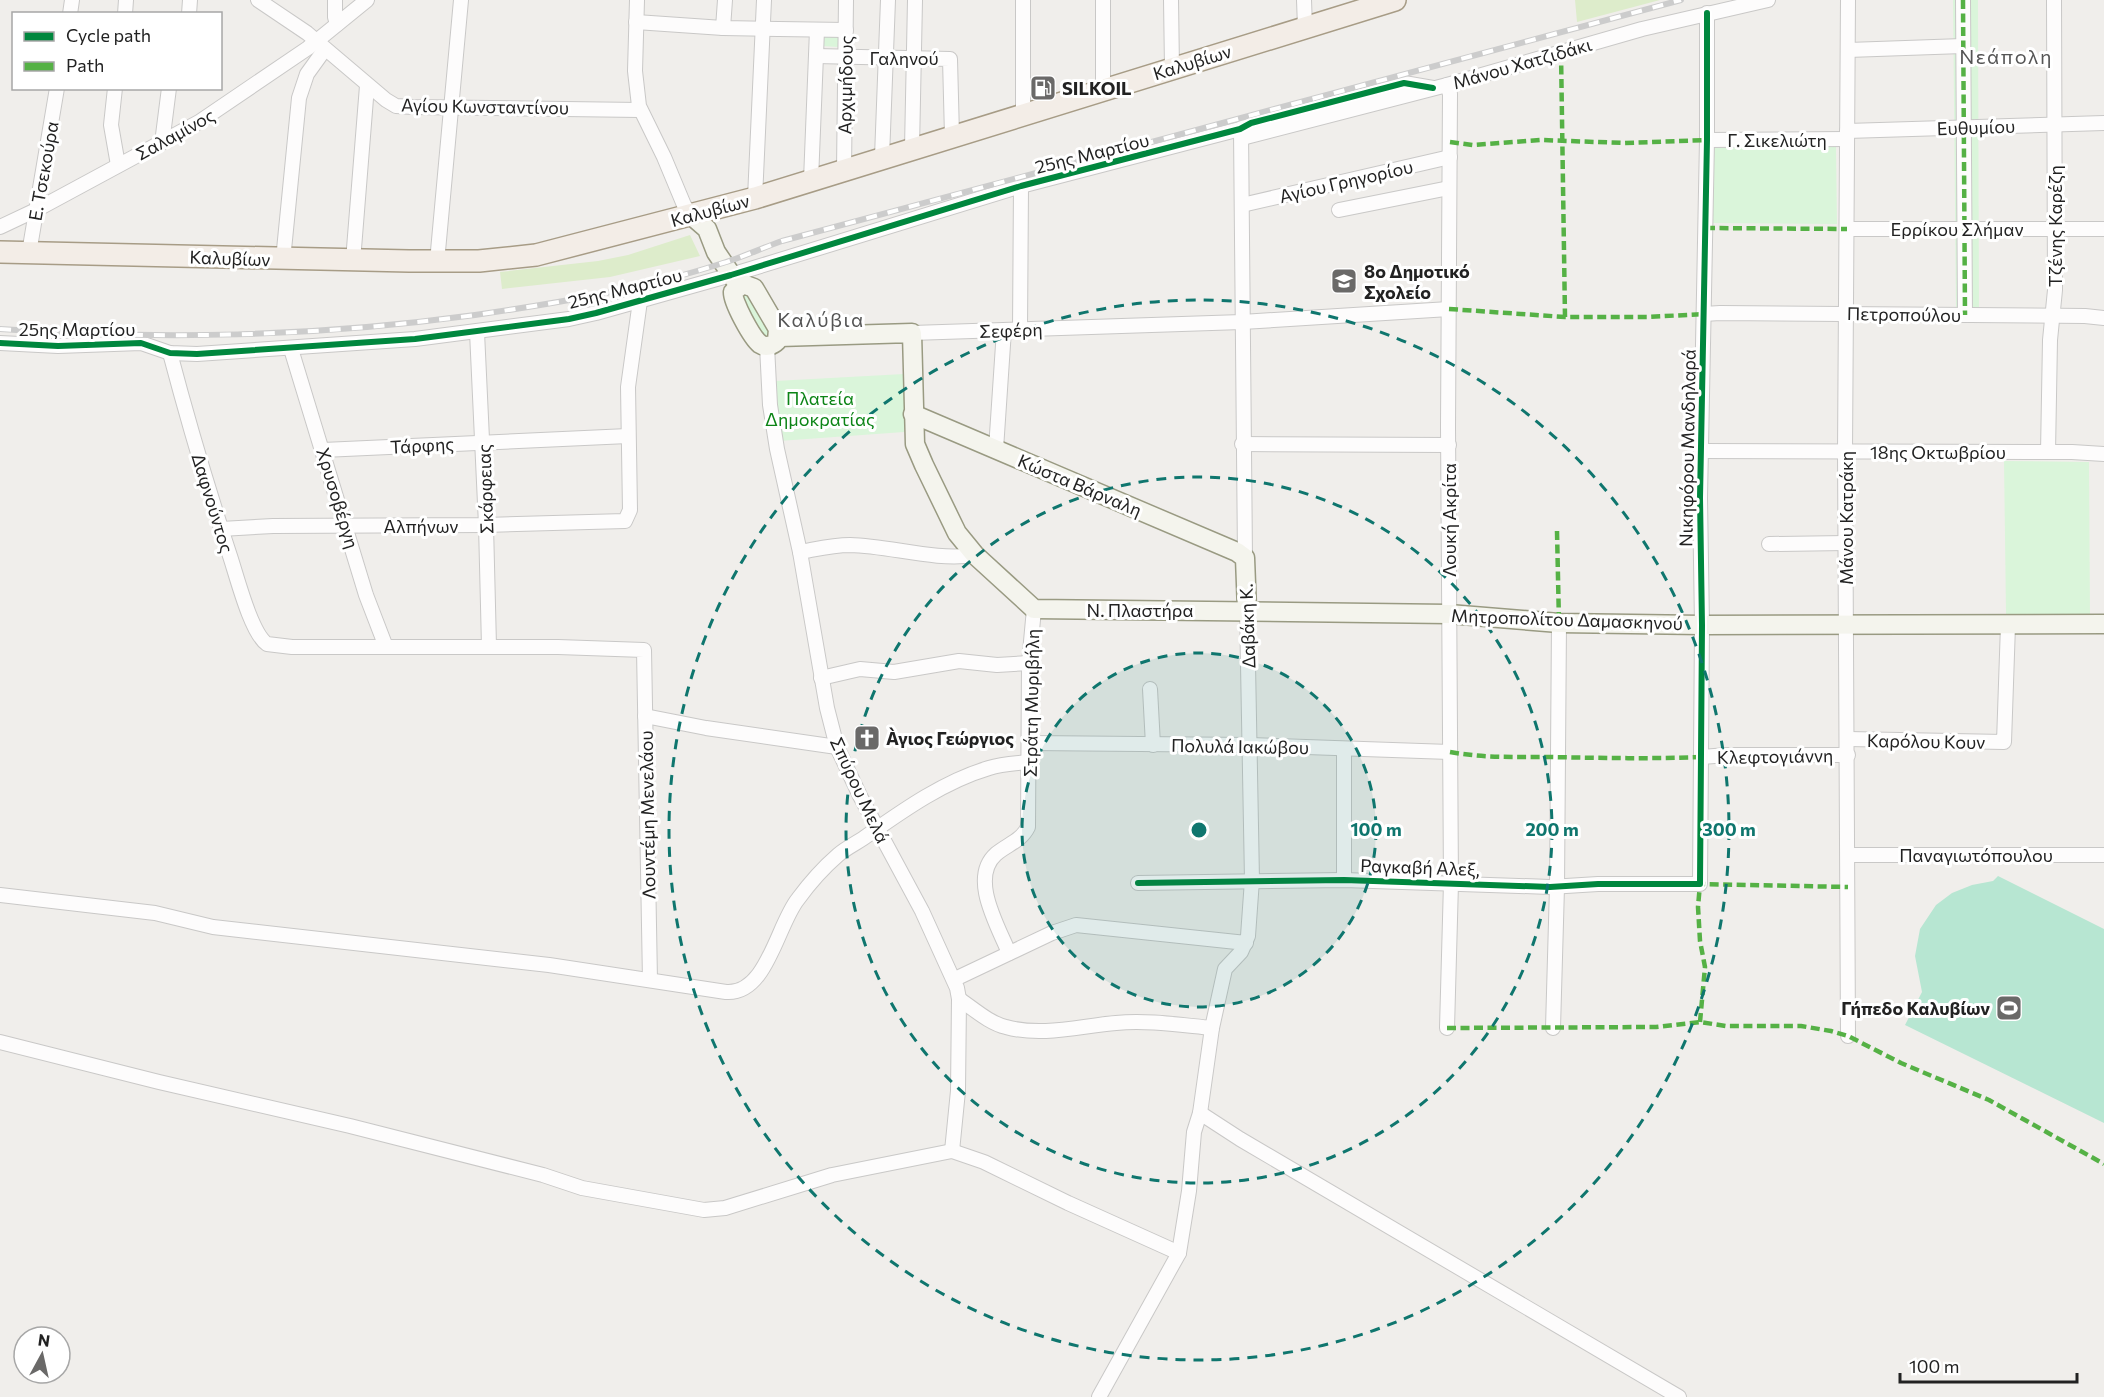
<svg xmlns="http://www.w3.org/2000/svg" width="2104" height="1397" font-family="Commissioner,sans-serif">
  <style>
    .grass { fill: #ddeccb }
    .park { fill: #daf5da }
    .pitch { fill: #b7e6d2 }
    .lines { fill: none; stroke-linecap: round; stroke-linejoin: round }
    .street-casing { stroke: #c9c8c7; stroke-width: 16 }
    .secondary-casing { stroke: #999a82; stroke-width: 21 }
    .primary-casing { stroke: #a79c86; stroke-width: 24 }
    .street { stroke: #fdfcfc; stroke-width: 14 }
    .secondary { stroke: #f4f4ed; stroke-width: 18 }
    .primary { stroke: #f3ede7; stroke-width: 21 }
    .rail-casing { stroke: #ccc; stroke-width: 6 }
    .rail { stroke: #fff; stroke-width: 4; stroke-dasharray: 11; stroke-linecap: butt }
    .quiet { stroke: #55b145; stroke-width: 4.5; stroke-dasharray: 9 4.5; stroke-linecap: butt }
    .cycleway-casing { stroke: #fff; stroke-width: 10 }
    .cycleway { stroke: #00873e; stroke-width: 6 }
    .ring { fill: none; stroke: #0f766e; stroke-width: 3; stroke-dasharray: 10 8 }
    .labels { text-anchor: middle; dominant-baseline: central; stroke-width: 6; stroke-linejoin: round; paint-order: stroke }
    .street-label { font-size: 18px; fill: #222; stroke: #fff }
    .poi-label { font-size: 18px; font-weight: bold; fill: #222; stroke: #fff; text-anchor: start }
    .park-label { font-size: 18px; fill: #0c8416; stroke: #fff }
    .neighbourhood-label { font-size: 20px; letter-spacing: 1.5px; fill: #555; stroke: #fff }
    .centre { fill: #0f766e; stroke: #fff; stroke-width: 3 }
    .ring-label { font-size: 18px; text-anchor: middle; font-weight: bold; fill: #0f766e; stroke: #fff; stroke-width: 6; stroke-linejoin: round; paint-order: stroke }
  </style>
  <rect width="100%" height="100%" fill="#f0eeeb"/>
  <!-- grass -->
  <g class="grass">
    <path d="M1575 0H1660L1577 22Z"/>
    <path d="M690 235 700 256 610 277 502 289 500 272 598 261 628 255Z"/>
  </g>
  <!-- park -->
  <g class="park">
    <path d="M1953 0H1978L1979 314 1956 313Z"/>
    <path d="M823 35 839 36 838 47 822 46Z"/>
    <path d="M1836 147 1837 224 1712 223V148Z"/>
    <path d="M745 287 775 328 763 342 737 291Z"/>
    <path d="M904 374V432L779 441 775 381Z"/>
    <path d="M2004 461 2089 462 2090 615 2006 614Z"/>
  </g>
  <!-- pitch -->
  <path class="pitch" d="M1998 876 2104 929V1123L1905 1025 1922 992 1915 956 1920 929 1936 905 1952 893 1972 885 1993 881Z"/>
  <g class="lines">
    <defs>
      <g id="street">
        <path d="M258 0 307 33 386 100 396 106 413 107 640 110"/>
        <path d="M335 0V17L337 24"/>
        <path d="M637 0 635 71 639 106 664 157 684 205 692 216"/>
        <path d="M1171 0 1172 68"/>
        <path d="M1304 0 1305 27"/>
        <path d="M1848 0 1845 452 1848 1036"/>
        <path d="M1963 0 1965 315"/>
        <path d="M70 14 72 0"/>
        <path d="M125 14 126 0"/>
        <path d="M189 14 190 0"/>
        <path d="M636 22 723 28 846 30"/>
        <path d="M723 28 725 0"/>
        <path d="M1848 50 1963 46"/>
        <path d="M816 56 950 59 952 136"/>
        <path d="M1447 85 1450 94 1448 427 1451 883 1447 1028"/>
        <path d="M115 88 111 125 118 165"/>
        <path d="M1103 90V0"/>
        <path d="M1023 114V0"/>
        <path d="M1241 131 1245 558"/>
        <path d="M1847 131 2104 123"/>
        <path d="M1242 138 1447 85 1642 29 1768 0"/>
        <path d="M1707 140 1847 139"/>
        <path d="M162 143 169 88"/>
        <path d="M912 148 915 0"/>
        <path d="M882 157 888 0"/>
        <path d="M844 170 846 0"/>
        <path d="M811 180 817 30"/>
        <path d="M755 198 764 0"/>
        <path d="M1242 205 1450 157"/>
        <path d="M1339 210 1449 188"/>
        <path d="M0 227 36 210 199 122 308 48 367 0"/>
        <path d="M1847 229H2104"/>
        <path d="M29 253 57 88"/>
        <path d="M283 260 299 98 307 74 325 49"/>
        <path d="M353 261 367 86"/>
        <path d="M437 262 461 0"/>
        <path d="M1704 314 1720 313 2085 316 2104 318"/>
        <path d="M1020 330 1021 186"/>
        <path d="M477 332 486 525 489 646"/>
        <path d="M912 333 1242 322 1449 309"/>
        <path d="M0 343 58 346 141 343 170 353 197 354 415 339 569 319 596 313 731 275 1021 186 1240 129 1251 123 1404 83 1433 88"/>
        <path d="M767 346 770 405 777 449 800 552 827 708 837 747 860 796 922 911 957 988 959 999 958 1091 952 1151"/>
        <path d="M291 349 366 595 386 647"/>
        <path d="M170 353C188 421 208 489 230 556 237 577 251 633 267 644L292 647H558L644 650 650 980"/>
        <path d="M1242 444 1449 445"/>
        <path d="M996 449 1004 330"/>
        <path d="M323 450 628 436"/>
        <path d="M1701 451 2072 452 2104 454"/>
        <path d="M2048 452 2050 340 2055 290 2054 0"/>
        <path d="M221 529 273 526 486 525 625 521 630 510 628 387 640 301"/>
        <path d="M1769 544 1846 543"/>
        <path d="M800 552C817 549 833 545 850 545 892 546 933 561 975 555"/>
        <path d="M821 678 860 669 894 672 959 661 997 665 1029 663"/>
        <path d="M1150 689 1153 745"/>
        <path d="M645 716 706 728 837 747"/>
        <path d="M1848 739 2004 742 2008 625"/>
        <path d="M1030 743 1250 745 1450 752"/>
        <path d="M1702 757 1727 755H1848"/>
        <path d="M1848 855H2104"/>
        <path d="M1344 880V749"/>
        <path d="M1138 883 1344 880 1550 887 1598 884H1700L1702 625 1700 498 1707 140V13"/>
        <path d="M0 895 155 913 213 927 549 965 726 992C767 995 777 925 798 899 809 884 823 868 838 855 847 847 859 842 868 835 905 809 945 781 989 768 1002 764 1016 763 1030 762"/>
        <path d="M1009 953C998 926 969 878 996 854 1008 844 1021 841 1028 827L1029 663 1034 609"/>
        <path d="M955 979 1052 933 1076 925 1246 943"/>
        <path d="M959 999C974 1009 989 1023 1006 1027 1042 1037 1080 1026 1116 1023 1147 1020 1180 1025 1212 1028"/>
        <path d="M1553 1028 1557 887 1559 623"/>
        <path d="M0 1042 159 1082 350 1126 543 1175 582 1188 704 1210 725 1208 832 1175 952 1151 984 1162 1068 1203 1179 1253"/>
        <path d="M1200 1113 1240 1139 1679 1397"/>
        <path d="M1099 1397 1179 1253 1189 1191 1194 1132 1200 1113 1212 1028 1225 969 1241 952 1248 936 1252 880 1247 610"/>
      </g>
      <g id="secondary">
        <path d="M692 216 707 229 716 252 739 286"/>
        <path d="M743 284 754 288 778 329 777 341C773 345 766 348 760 344 752 338 732 301 733 292Z"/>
        <path d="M779 337 912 333 915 444 924 465 957 533 975 555 1034 609 1449 614 1559 623 1702 625 2104 624"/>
        <path d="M913 414 1237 552 1245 558 1247 610"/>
      </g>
      <path id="primary" d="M0 252 409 261H479L536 255 755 198 1395 0"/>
    </defs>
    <!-- street casing -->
    <use href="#street" class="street-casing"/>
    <!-- secondary casing -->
    <use href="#secondary" class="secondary-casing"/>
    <!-- primary casing -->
    <use href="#primary" class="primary-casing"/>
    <!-- street -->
    <use href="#street" class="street"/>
    <!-- secondary -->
    <use href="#secondary" class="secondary"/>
    <!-- primary -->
    <use href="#primary" class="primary"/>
    <defs>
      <path id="rail" d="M0 329C162 340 313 337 475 315 558 303 643 289 723 263 743 257 762 248 782 241L1681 0"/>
    </defs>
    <!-- rail casing -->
    <use href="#rail" class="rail-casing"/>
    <!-- rail -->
    <use href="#rail" class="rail"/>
    <!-- quiet -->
    <g class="quiet">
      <path d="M1963 0 1965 315"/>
      <path d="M1561 52 1565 317"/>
      <path d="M1450 142 1473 145 1541 140 1625 143 1707 140"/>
      <path d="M1706 228 1847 229"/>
      <path d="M1449 309 1565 317H1648L1704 314"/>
      <path d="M1557 531 1559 623"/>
      <path d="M1450 752C1483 758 1516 757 1550 757 1601 758 1651 759 1702 757"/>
      <path d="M1700 1022 1705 967 1700 941 1698 907 1700 884 1848 887"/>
      <path d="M1447 1028 1656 1027 1700 1022 1726 1026H1801L1831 1031 1848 1036 1901 1063 1989 1100 2104 1164"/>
    </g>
    <defs>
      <g id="cycleway">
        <path d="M0 343 58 346 141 343 170 353 197 354 415 339 569 319 596 313 731 275 1021 186 1240 129 1251 123 1404 83 1433 88"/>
        <path d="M1138 883 1344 880 1550 887 1598 884H1700L1702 625 1700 498 1707 140V13"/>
      </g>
    </defs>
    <!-- cycleway casing -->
    <use href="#cycleway" class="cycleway-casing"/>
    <!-- cycleway -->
    <use href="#cycleway" class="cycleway"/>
  </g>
  <!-- distance rings -->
  <circle cx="1199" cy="830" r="177" fill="#0f766e" fill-opacity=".12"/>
  <g class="ring">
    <circle cx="1199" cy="830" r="177"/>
    <circle cx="1199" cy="830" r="353"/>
    <circle cx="1199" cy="830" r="530"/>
  </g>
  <!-- icons -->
  <defs>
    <symbol id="fuel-square" viewBox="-11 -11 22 22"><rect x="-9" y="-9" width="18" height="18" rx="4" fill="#6a6968" stroke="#fff"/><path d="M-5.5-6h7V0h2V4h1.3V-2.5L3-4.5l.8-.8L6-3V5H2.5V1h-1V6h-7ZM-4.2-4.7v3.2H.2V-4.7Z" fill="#fff"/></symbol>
    <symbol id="school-square" viewBox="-11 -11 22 22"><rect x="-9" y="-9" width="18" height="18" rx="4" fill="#6a6968" stroke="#fff"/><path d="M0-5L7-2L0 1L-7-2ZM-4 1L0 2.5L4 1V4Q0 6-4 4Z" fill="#fff"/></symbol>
    <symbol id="church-square" viewBox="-11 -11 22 22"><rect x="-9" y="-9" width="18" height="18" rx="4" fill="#6a6968" stroke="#fff"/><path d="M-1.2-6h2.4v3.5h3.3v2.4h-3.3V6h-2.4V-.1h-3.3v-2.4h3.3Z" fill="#fff"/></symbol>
    <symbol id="stadium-square" viewBox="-11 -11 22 22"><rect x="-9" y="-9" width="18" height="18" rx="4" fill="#6a6968" stroke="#fff"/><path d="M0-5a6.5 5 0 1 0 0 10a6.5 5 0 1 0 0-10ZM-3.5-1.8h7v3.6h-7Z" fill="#fff"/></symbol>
  </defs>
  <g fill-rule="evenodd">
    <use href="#fuel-square" x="1028" y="73" width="30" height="30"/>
    <use href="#school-square" x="1329" y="266" width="30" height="30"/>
    <use href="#church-square" x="852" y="723" width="30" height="30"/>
    <use href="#stadium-square" x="1994" y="993" width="30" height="30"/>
  </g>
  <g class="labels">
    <!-- street labels -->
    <g class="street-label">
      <text x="904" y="58">Γαληνού</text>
      <text transform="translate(1192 62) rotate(-17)">Καλυβίων</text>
      <text transform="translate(1522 63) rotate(-16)">Μάνου Χατζιδάκι</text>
      <text transform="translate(845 85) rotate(-89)">Αρχιμήδους</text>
      <text transform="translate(485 106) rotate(1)">Αγίου Κωνσταντίνου</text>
      <text transform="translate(1976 127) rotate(-2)">Ευθυμίου</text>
      <text transform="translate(175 134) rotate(-29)">Σαλαμίνος</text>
      <text x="1777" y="140">Γ. Σικελιώτη</text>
      <text transform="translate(1092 153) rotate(-14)">25ης Μαρτίου</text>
      <text transform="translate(43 171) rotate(-80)">Ε. Τσεκούρα</text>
      <text transform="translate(1346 181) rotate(-13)">Αγίου Γρηγορίου</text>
      <text transform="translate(710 210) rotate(-15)">Καλυβίων</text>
      <text transform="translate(2055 226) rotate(-90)">Τζένης Καρέζη</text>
      <text x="1957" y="229">Ερρίκου Σλήμαν</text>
      <text transform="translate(230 258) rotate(2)">Καλυβίων</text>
      <text transform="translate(625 288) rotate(-14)">25ης Μαρτίου</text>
      <text transform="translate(1904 314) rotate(1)">Πετροπούλου</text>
      <text x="77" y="329">25ης Μαρτίου</text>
      <text transform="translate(1011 330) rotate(-2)">Σεφέρη</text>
      <text transform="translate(422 445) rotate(-3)">Τάρφης</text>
      <text transform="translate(1687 448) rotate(-89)">Νικηφόρου Μανδηλαρά</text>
      <text x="1938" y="452">18ης Οκτωβρίου</text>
      <text transform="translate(1080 485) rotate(23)">Κώστα Βάρναλη</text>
      <text transform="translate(485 489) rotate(-92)">Σκάρφειας</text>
      <text transform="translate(338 498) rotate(73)">Χρυσοβέργη</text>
      <text transform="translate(213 503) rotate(73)">Δαφνούντος</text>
      <text transform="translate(1846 518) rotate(-90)">Μάνου Κατράκη</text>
      <text transform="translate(1449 520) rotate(-90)">Λουκή Ακρίτα</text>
      <text x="421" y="526">Αλπήνων</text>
      <text x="1140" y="610">Ν. Πλαστήρα</text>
      <text transform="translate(1567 619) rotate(2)">Μητροπολίτου Δαμασκηνού</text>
      <text transform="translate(1247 626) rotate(-92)">Δαβάκη Κ.</text>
      <text transform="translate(1031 703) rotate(-89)">Στράτη Μυριβήλη</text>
      <text transform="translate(1926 741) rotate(1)">Καρόλου Κουν</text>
      <text transform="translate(1240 746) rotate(1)">Πολυλά Ιακώβου</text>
      <text transform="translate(1775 756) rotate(-1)">Κλεφτογιάννη</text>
      <text transform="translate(860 790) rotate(65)">Σπύρου Μελά</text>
      <text transform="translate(647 815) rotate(-91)">Λουντέμη Μενελάου</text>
      <text x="1976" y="855">Παναγιωτόπουλου</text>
      <text transform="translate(1420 867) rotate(2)">Ραγκαβή Αλεξ,</text>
    </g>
    <!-- poi labels -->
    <g class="poi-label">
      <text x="1062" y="88">SILKOIL</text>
      <text x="1364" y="271">8ο Δημοτικό<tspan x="1364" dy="21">Σχολείο</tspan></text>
      <text x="886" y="738">Ὰγιος Γεώργιος</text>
      <text x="1990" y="1008" text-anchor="end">Γήπεδο Καλυβίων</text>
    </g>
    <!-- park labels -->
    <g class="park-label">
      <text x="820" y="398">Πλατεία<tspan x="820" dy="21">Δημοκρατίας</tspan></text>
    </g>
    <!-- neighbourhood labels -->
    <g class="neighbourhood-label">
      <text x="2006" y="56">Νεάπολη</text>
      <text x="821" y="319">Καλύβια</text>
    </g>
  </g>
  <circle cx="1199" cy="830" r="9" class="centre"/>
  <g class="ring-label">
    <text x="1376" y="836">100 m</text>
    <text x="1552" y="836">200 m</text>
    <text x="1729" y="836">300 m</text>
  </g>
  <!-- legend -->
  <rect x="12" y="12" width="210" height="78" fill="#ffffff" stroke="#a7a7a7" stroke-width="1.5"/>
  <rect x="24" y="32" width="30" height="9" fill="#00873e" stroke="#a7a7a7" stroke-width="1.5"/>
  <text x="66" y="42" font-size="18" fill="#222222">Cycle path</text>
  <rect x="24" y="62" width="30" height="9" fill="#55b145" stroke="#a7a7a7" stroke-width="1.5"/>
  <text x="66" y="72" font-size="18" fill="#222222">Path</text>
  <!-- north arrow -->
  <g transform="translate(42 1355) rotate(8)"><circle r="28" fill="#ffffff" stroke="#a7a7a7" stroke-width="1.5"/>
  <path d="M0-4.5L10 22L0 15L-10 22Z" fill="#6a6968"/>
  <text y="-9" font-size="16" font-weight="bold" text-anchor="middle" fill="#222222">N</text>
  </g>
  <!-- scale -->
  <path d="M1900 1373v9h177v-9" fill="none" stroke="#222222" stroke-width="3"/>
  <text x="1909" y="1373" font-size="18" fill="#222222" stroke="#ffffff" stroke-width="4.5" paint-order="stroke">100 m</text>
</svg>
